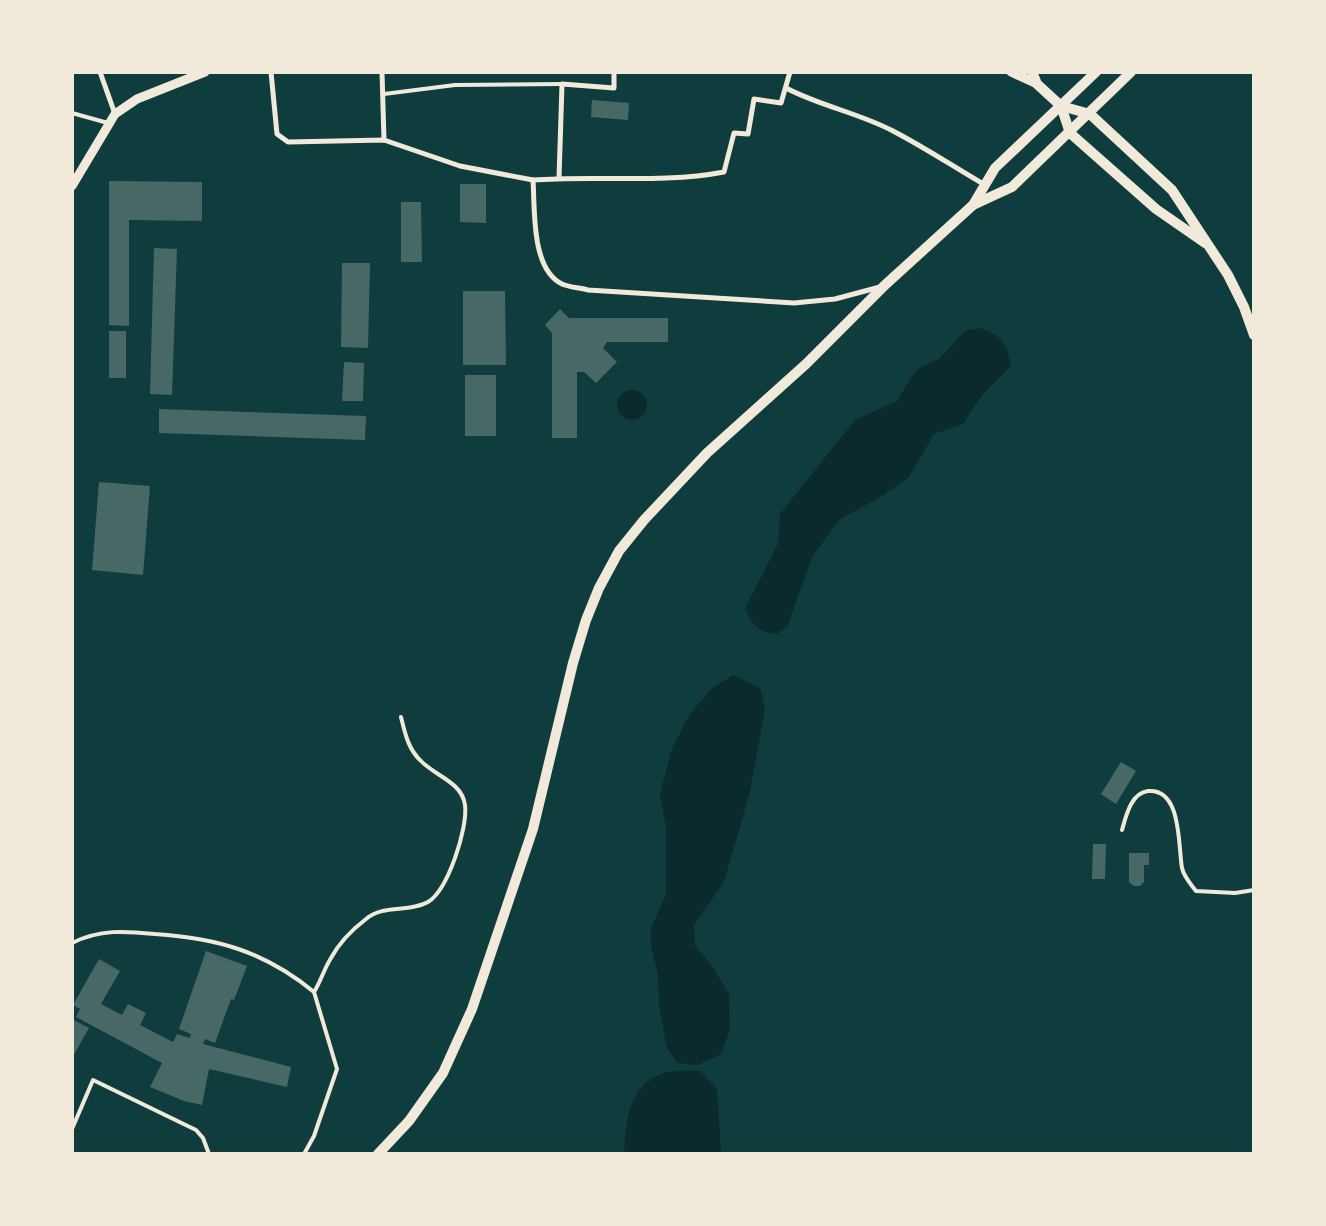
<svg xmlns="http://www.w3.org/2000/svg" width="1326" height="1226" font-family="'Fira Sans',sans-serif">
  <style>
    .water { fill: #0a2a2b }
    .building { fill: #486865 }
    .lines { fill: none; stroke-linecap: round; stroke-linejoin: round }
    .service { stroke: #f1e9da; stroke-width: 4 }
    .minor { stroke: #f1e9da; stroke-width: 5 }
    .tertiary { stroke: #f1e9da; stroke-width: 9 }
    .secondary { stroke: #f1e9da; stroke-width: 10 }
  </style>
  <rect width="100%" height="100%" fill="#0f3d3e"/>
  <!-- water -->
  <g class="water">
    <path d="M980 328C1002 336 1007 343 1011 366L982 395 963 424 934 434 909 477 882 496 839 520 812 557 788 625 777 634C759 632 751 624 745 608L778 544 780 514 855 420 897 401 912 376 922 366 939 359 965 331Z"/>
    <circle cx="632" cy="405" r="15"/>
    <path d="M733 675 760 688 765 709 750 792 724 882 694 925 695 946 712 966 729 994 730 1030 721 1054 698 1065 677 1063 667 1048 659 1006 658 975 651 947V928L666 894V827L660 794 672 748 690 714 711 689Z"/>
    <path d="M700 1071 717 1089 721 1153H624C626 1120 629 1080 669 1072 679 1070 690 1071 700 1071Z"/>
  </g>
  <!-- building -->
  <g class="building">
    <path d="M592 100 629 103 628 120 591 117Z"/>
    <path d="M109 181 202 182V221L129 220V326L109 325Z"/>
    <path d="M460 184H486V223L460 222Z"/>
    <path d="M401 202H421L422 262H401Z"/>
    <path d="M154 248 177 249 172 395 150 394Z"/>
    <path d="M342 263H370L368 348 341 347Z"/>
    <path d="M463 291H505L506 365H463Z"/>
    <path d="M560 309 569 318H668V342H607L603 348 617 362 596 383 584 372H577V438H552V333L545 325Z"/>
    <rect x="109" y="331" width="17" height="47"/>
    <path d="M344 362 364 363 363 401H342Z"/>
    <rect x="465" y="375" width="31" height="61"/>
    <path d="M159 409 366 416 365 440 159 433Z"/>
    <path d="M99 482 150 486 143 575 92 570Z"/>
    <path d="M1121 762 1136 771 1116 804 1101 794Z"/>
    <path d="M1093 844H1106L1105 879H1092Z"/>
    <path d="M1129 853H1149V865H1144V882L1140 886H1134L1129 882Z"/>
    <path d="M206 951 247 966 234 1000 231 999 215 1043 205 1039 203 1044 291 1067 287 1087 209 1069 202 1105 184 1101 150 1087 162 1063 76 1017 80 1009 73 1005 99 959 120 971 101 1004 122 1015 128 1004 146 1013 140 1025 173 1042 177 1034 190 1038 191 1034 179 1029Z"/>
    <path d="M72 1019 89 1028 72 1058Z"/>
  </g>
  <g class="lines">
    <!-- service -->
    <g class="service">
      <path d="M384 94 455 85 562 84"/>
      <path d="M72 113 108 123"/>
      <path d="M1122 830C1126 816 1131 793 1148 791 1182 788 1178 846 1182 868 1184 877 1190 883 1196 891L1235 893 1254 890"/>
      <path d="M72 943C100 929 125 931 155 934 218 938 265 952 314 992 321 981 324 969 331 958 339 943 353 929 366 919 384 904 408 913 428 902 448 890 468 828 465 805 462 782 435 776 421 761 408 749 405 733 401 717"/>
      <path d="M72 1129 93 1080 196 1130 203 1138 209 1154"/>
      <path d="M72 1153 73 1154"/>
      <path d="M304 1154 314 1136 337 1069 314 992"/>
    </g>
    <!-- minor -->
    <g class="minor">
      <path d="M100 72 115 114"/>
      <path d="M271 72 277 134 288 142 384 140 460 166 533 180C535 210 531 269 562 284 569 287 580 288 588 290L794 303 835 299 880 287"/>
      <path d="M382 72 384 140"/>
      <path d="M786 88C820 106 859 113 893 131 924 147 954 167 985 185"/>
      <path d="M559 178 562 84 614 88V72"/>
      <path d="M533 180C596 175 661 184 724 172L734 133 748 134 754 99 781 103 790 72"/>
    </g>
    <!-- tertiary -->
    <g class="tertiary">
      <path d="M1011 72 1037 84"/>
      <path d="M72 186 115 114 137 99 205 72"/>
    </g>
    <!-- secondary -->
    <g class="secondary">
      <path d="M1032 72 1037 84 1061 106 1090 114 1172 190 1228 275 1244 307 1254 335"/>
      <path d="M1061 106 1070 133 1156 209 1205 243"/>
      <path d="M973 205 995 168 1096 72"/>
      <path d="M378 1154 409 1121 443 1073 472 1009 533 829 573 663 586 620 599 588 619 551 644 520 707 453 806 364 885 285 973 205 1012 187 1131 72"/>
    </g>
  </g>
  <!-- border -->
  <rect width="1326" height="1226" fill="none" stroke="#f1e9da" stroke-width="148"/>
</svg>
